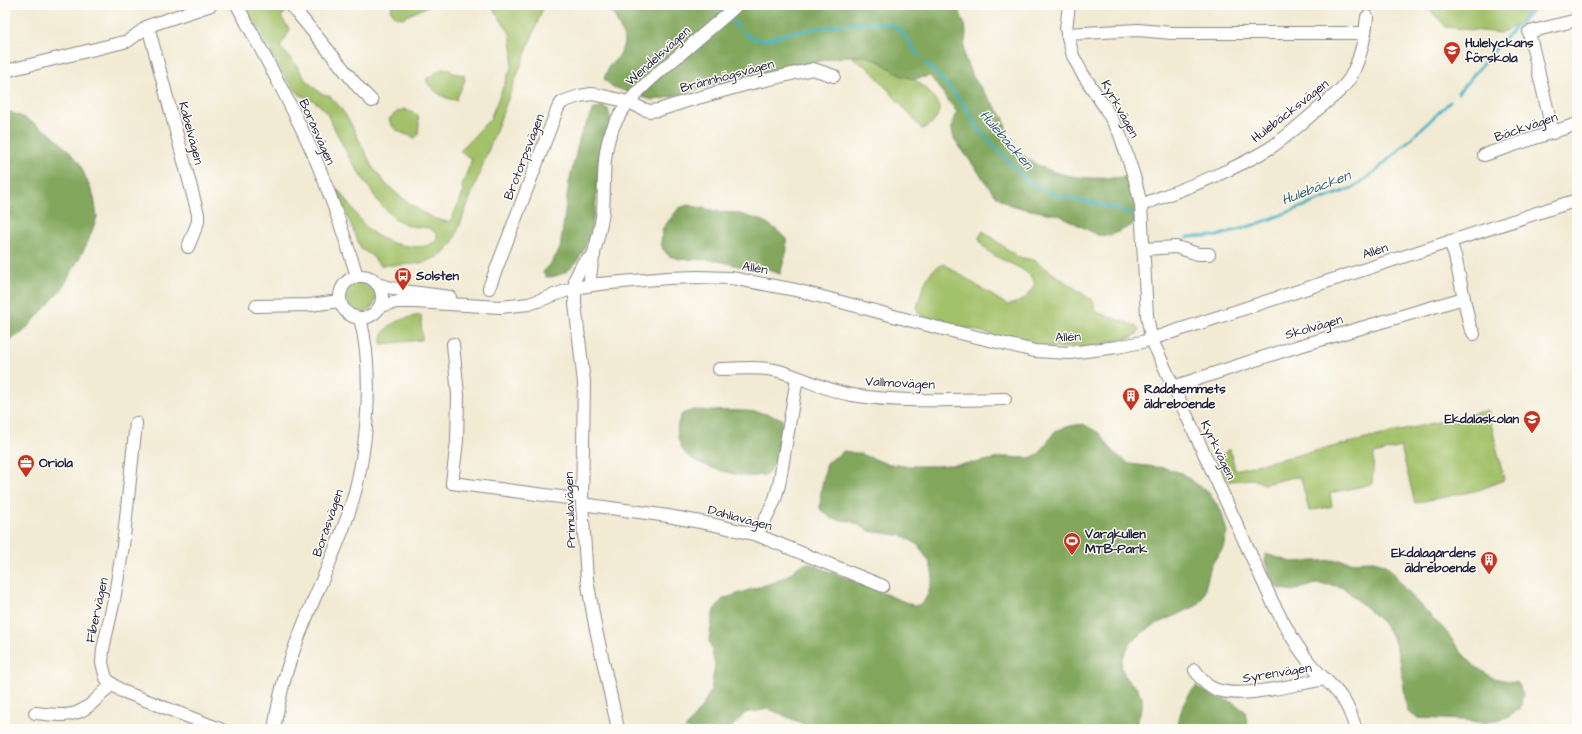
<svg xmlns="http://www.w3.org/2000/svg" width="1582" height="734" font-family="'Architects Daughter',sans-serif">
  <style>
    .green { fill: #a3c169; stroke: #627252 }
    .forest { fill: #82a75d; stroke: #52644c }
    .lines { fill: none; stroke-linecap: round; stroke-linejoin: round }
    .stream { stroke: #45b2c1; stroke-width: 3 }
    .minor-casing { stroke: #8a8687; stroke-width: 14 }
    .minor { stroke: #fff; stroke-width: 12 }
    .labels { text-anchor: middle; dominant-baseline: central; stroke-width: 3; stroke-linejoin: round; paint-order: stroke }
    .poi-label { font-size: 13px; font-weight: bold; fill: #22223b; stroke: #fdfcf7; text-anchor: start }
    .street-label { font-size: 13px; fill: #22223b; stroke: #fdfcf7 }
    .water-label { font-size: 14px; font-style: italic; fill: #305c71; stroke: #fdfcf7 }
  </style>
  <rect width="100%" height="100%" fill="#fdfcf7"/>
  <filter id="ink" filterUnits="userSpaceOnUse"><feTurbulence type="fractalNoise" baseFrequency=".025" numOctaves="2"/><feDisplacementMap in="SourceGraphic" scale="8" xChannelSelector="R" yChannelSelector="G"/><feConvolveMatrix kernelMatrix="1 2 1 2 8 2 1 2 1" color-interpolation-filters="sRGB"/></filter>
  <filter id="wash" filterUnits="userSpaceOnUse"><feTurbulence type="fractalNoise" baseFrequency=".012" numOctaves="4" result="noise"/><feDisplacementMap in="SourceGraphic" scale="16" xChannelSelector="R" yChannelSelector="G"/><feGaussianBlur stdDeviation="0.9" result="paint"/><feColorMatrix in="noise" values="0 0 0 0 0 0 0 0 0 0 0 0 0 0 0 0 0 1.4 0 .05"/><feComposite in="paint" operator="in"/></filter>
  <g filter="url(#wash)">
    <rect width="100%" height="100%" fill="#f2ead3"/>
    <!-- green -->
    <g class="green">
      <path d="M244 5H284L288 10 281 17 290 30 280 47 295 63 305 79 320 93 330 96 340 107 350 122 373 168 386 184 397 194 419 210 435 219 448 222 452 218 463 193 462 185 472 159 460 151 490 119 511 68 513 55 510 33 490 5H544L454 240C437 267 409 265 380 265L371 255 361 249 336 189C345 196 348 202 354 211 366 231 384 244 408 246 421 247 427 248 437 240V234L429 228 409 226 394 218 380 204 350 159 325 110 313 100 300 95 286 79Z"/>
      <path d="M392 5H430L403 18 396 17 391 11Z"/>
      <path d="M1425 5H1534L1515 26 1500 33 1446 27Z"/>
      <path d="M851 56H867L882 63 902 76 914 79 926 88 940 106C937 120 934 123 922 129L868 67 863 65Z"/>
      <path d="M442 69H448L453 73 464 75 465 80 456 100C445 100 429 89 426 79Z"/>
      <path d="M404 109 418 115 419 125 418 135 415 138C402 132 393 133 389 119L397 112Z"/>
      <path d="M983 231 1018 257 1034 260 1093 301 1096 312 1136 326 1139 330 1137 334 1132 337 1088 347 1056 348 1033 345 927 318 919 314 917 309C921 292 926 269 944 264L1007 305C1022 302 1029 298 1035 283 1024 261 985 261 979 238Z"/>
      <circle cx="361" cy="297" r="15"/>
      <path d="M421 315 422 340 381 344C382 341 382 335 384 332 391 321 409 317 421 315Z"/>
      <path d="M1488 410 1504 480 1479 490 1415 503 1401 447 1374 454 1372 484 1330 493 1332 506 1309 511 1301 478 1294 477 1264 484 1253 479 1230 481 1226 478 1216 459 1230 449 1235 470Z"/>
    </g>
    <!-- forest -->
    <g class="forest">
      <path d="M609 5H956C960 13 966 24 966 34 965 43 962 51 966 61 971 76 982 90 992 102 995 107 1000 112 1003 117 1006 124 1006 134 1010 140 1034 177 1084 181 1124 177L1132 186 1137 216 1134 224 1110 236 1098 235 1059 215 1025 209 1008 204 995 195 955 140C950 130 951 121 957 112L930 76 914 79 902 76 882 63 867 56H851L830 59 746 77 662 99 652 100 613 87 604 79 609 66 620 55 624 43 623 34Z"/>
      <path d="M601 106 608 109C609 114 611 119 611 124 609 141 602 158 598 175 596 186 597 198 595 209 591 236 580 278 546 277L543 272 550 265 560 249 569 183 580 136 593 110Z"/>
      <path d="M5 110 25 118 54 136 79 162 94 197 97 217 87 244 62 289 22 333 5 342Z"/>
      <path d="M688 205 719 212 736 213 764 221 778 231 786 239 787 250 780 274 772 271 762 265 746 268 715 260 680 259 669 256 663 249 661 242 663 228 679 208Z"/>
      <path d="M694 410C723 412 755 407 782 419V432L775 464 766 475C760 475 753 477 747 476 733 475 692 464 684 452 676 440 675 426 682 414Z"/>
      <path d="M1083 424 1099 433 1113 452 1129 464 1165 468 1181 473 1209 493 1221 511 1227 532 1223 548 1211 565 1203 597 1196 606 1156 624 1142 633 1130 644 1122 659 1121 666 1126 679 1136 687 1142 697V709L1134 729H815L769 709 745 713 730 729H685L702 707 711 690 715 665 709 639 714 610 723 599 746 591 775 582 790 574 799 566 808 563 915 606 923 603 928 594 933 576 930 563 918 545 904 536 870 531 851 521 832 519 820 509 821 490 827 463 844 451 861 454 885 463 904 466H937L975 463 1004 457 1030 458 1040 453 1055 431 1070 426Z"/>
      <path d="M1265 554 1292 562 1341 560 1350 562 1373 561 1384 564 1393 572 1405 590 1444 629 1461 652 1476 667 1493 678 1518 683 1523 695 1520 709 1507 717 1485 723 1464 720 1417 718 1407 711 1400 659 1393 638 1382 622 1344 588 1332 585 1316 584 1292 591 1278 588 1272 583 1265 562Z"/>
      <path d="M1196 686 1212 696 1232 702 1245 711 1248 729H1177C1180 712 1184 699 1196 686Z"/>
    </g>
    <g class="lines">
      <!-- stream -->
      <g class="stream">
        <path d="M715 5 724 13"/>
        <path d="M728 17 739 28"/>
        <path d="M744 33C749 37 754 40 760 40 770 40 781 35 790 33 814 29 868 18 891 25 906 30 909 46 919 56"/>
        <path d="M926 63 951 89 969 112 979 130 1029 183 1061 197 1094 203 1134 214"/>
        <path d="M1458 93 1505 38 1538 5"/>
        <path d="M1187 237 1217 236 1257 224 1352 188 1375 172 1450 102"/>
      </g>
    </g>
  </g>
  <g filter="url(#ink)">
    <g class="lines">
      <defs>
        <g id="minor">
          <path d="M237 5C263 53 290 101 312 151 330 192 344 234 357 276"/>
          <path d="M291 5 359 88 372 101"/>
          <path d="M1069 5 1066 29 1073 56 1082 73 1104 106 1119 132 1134 176 1141 205 1147 315 1151 338 1272 601C1283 622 1294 643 1309 662 1319 675 1333 685 1342 698 1349 707 1352 718 1356 729"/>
          <path d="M148 26 198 214V222L188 247"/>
          <path d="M1067 34 1138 30 1172 33H1365"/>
          <path d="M5 71 128 41 148 26 211 5"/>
          <path d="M1553 133 1529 32 1577 20"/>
          <path d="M1484 155 1577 124"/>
          <path d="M1141 205C1185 188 1229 173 1270 148 1287 137 1302 123 1317 110 1329 100 1342 91 1350 78 1361 58 1365 39 1367 17"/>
          <path d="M1450 241 1455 256 1470 327 1474 334"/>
          <path d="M1144 249 1176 247 1198 254H1209"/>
          <path d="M594 255 583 263 575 279V303L584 383 582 504 587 579 595 625 618 729"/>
          <circle cx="361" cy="297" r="21"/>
          <path d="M377 284 403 291 450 297"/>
          <path d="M590 285C589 259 601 235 603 210 605 185 602 159 610 135 623 96 662 71 691 45 706 32 722 19 737 5"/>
          <path d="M489 288 554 118 558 108 562 102 579 96 592 94 603 96 629 102 643 109 650 111 659 110 687 101 744 85 813 69 834 76"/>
          <path d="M256 306 310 305 340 301"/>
          <path d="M380 306 397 302H415L500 307 529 304 574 288 599 284 668 278 697 277 731 278 796 290 935 327 1035 351 1070 353 1117 347 1142 342 1577 200"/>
          <path d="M453 344 458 395 457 441 452 483 568 498 582 490"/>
          <path d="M719 369C738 369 760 366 779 371 804 378 827 391 852 395 902 403 954 400 1005 399"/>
          <path d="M1173 387 1289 349 1464 298"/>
          <path d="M136 423 123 546 114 600 103 649 102 663 106 678 112 684 122 691 220 729"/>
          <path d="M582 504 668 516 711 524 757 535 883 586"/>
          <path d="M757 535 774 502 779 485 797 378"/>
          <path d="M1195 670C1199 676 1204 684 1212 688 1239 701 1294 684 1324 679"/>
          <path d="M35 713C79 718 81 715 112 684"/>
          <path d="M274 729C278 706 282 683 290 661 306 612 331 565 348 515 367 460 375 375 360 318"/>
        </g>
      </defs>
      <!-- minor casing -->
      <use href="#minor" class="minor-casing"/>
      <!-- minor -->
      <use href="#minor" class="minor"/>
    </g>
  </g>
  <!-- icons -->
  <defs>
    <symbol id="school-pin" viewBox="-11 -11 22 30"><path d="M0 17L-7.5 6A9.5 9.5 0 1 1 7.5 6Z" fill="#c8321e" stroke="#fdfcf7"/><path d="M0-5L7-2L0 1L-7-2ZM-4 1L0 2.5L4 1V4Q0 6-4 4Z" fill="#fff"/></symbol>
    <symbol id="bus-pin" viewBox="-11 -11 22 30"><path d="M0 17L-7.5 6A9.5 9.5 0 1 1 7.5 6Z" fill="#c8321e" stroke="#fdfcf7"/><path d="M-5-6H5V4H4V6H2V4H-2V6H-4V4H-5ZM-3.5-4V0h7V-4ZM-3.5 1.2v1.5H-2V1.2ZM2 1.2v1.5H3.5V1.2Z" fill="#fff"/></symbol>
    <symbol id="building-pin" viewBox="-11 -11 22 30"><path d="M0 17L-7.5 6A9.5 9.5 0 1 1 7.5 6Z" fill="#c8321e" stroke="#fdfcf7"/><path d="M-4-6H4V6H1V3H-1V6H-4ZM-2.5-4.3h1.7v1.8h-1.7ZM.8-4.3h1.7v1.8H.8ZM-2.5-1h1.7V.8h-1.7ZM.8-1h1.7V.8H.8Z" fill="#fff"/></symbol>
    <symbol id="office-pin" viewBox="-11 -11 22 30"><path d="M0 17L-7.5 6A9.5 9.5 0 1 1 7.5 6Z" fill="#c8321e" stroke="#fdfcf7"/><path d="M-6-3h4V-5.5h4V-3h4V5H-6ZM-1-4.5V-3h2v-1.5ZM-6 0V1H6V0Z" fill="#fff"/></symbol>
    <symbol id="stadium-pin" viewBox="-11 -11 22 30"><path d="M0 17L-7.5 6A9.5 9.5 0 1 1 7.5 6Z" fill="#c8321e" stroke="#fdfcf7"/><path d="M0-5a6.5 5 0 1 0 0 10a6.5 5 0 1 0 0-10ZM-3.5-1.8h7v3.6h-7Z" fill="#fff"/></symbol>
  </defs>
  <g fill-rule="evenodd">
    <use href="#school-pin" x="1442" y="40" width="20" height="27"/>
    <use href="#bus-pin" x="393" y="266" width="20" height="27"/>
    <use href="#building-pin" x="1121" y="386" width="20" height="27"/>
    <use href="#school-pin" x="1522" y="409" width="20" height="27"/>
    <use href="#office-pin" x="16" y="453" width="20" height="27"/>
    <use href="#stadium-pin" x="1062" y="531" width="20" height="27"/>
    <use href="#building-pin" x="1479" y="550" width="20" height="27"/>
  </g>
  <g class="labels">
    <!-- poi labels -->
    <g class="poi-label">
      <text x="1465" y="43">Hulelyckans<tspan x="1465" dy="15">förskola</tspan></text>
      <text x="416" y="276">Solsten</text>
      <text x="1144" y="389">Rådahemmets<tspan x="1144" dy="15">äldreboende</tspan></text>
      <text x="1519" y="419" text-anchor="end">Ekdalaskolan</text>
      <text x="39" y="463">Oriola</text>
      <text x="1085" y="534">Vargkullen<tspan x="1085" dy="15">MTB-Park</tspan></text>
      <text x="1476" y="553" text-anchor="end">Ekdalagårdens<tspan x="1476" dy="15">äldreboende</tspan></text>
    </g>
    <!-- street labels -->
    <g class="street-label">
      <text transform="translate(658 56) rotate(-42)">Wendelsvägen</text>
      <text transform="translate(727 76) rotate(-15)">Brännhögsvägen</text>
      <text transform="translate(1120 109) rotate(61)">Kyrkvägen</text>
      <text transform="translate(1290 111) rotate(-38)">Hulebäcksvägen</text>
      <text transform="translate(1526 127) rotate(-19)">Bäckvägen</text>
      <text transform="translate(317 132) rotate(66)">Boråsvägen</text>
      <text transform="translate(191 133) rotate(75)">Kabelvägen</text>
      <text transform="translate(524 157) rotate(-69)">Brotorpsvägen</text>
      <text transform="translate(1375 251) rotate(-18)">Allén</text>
      <text transform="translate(755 268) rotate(10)">Allén</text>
      <text transform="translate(1314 327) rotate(-16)">Skolvägen</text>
      <text transform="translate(1068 337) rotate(-2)">Allén</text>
      <text transform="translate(900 383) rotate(3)">Vallmovägen</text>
      <text transform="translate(1218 450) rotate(64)">Kyrkvägen</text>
      <text transform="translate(570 510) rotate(-92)">Primulavägen</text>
      <text transform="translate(740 518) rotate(15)">Dahliavägen</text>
      <text transform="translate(328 523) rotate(-71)">Boråsvägen</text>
      <text transform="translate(97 610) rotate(-78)">Fibervägen</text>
      <text transform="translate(1277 673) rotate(-9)">Syrenvägen</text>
    </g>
    <!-- water labels -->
    <g class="water-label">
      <text transform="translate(1006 140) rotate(49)">Hulebäcken</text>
      <text transform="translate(1316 188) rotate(-21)">Hulebäcken</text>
    </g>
  </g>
  <!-- margin -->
  <rect width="1582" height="734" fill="none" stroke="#fdfcf7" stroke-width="20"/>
</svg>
